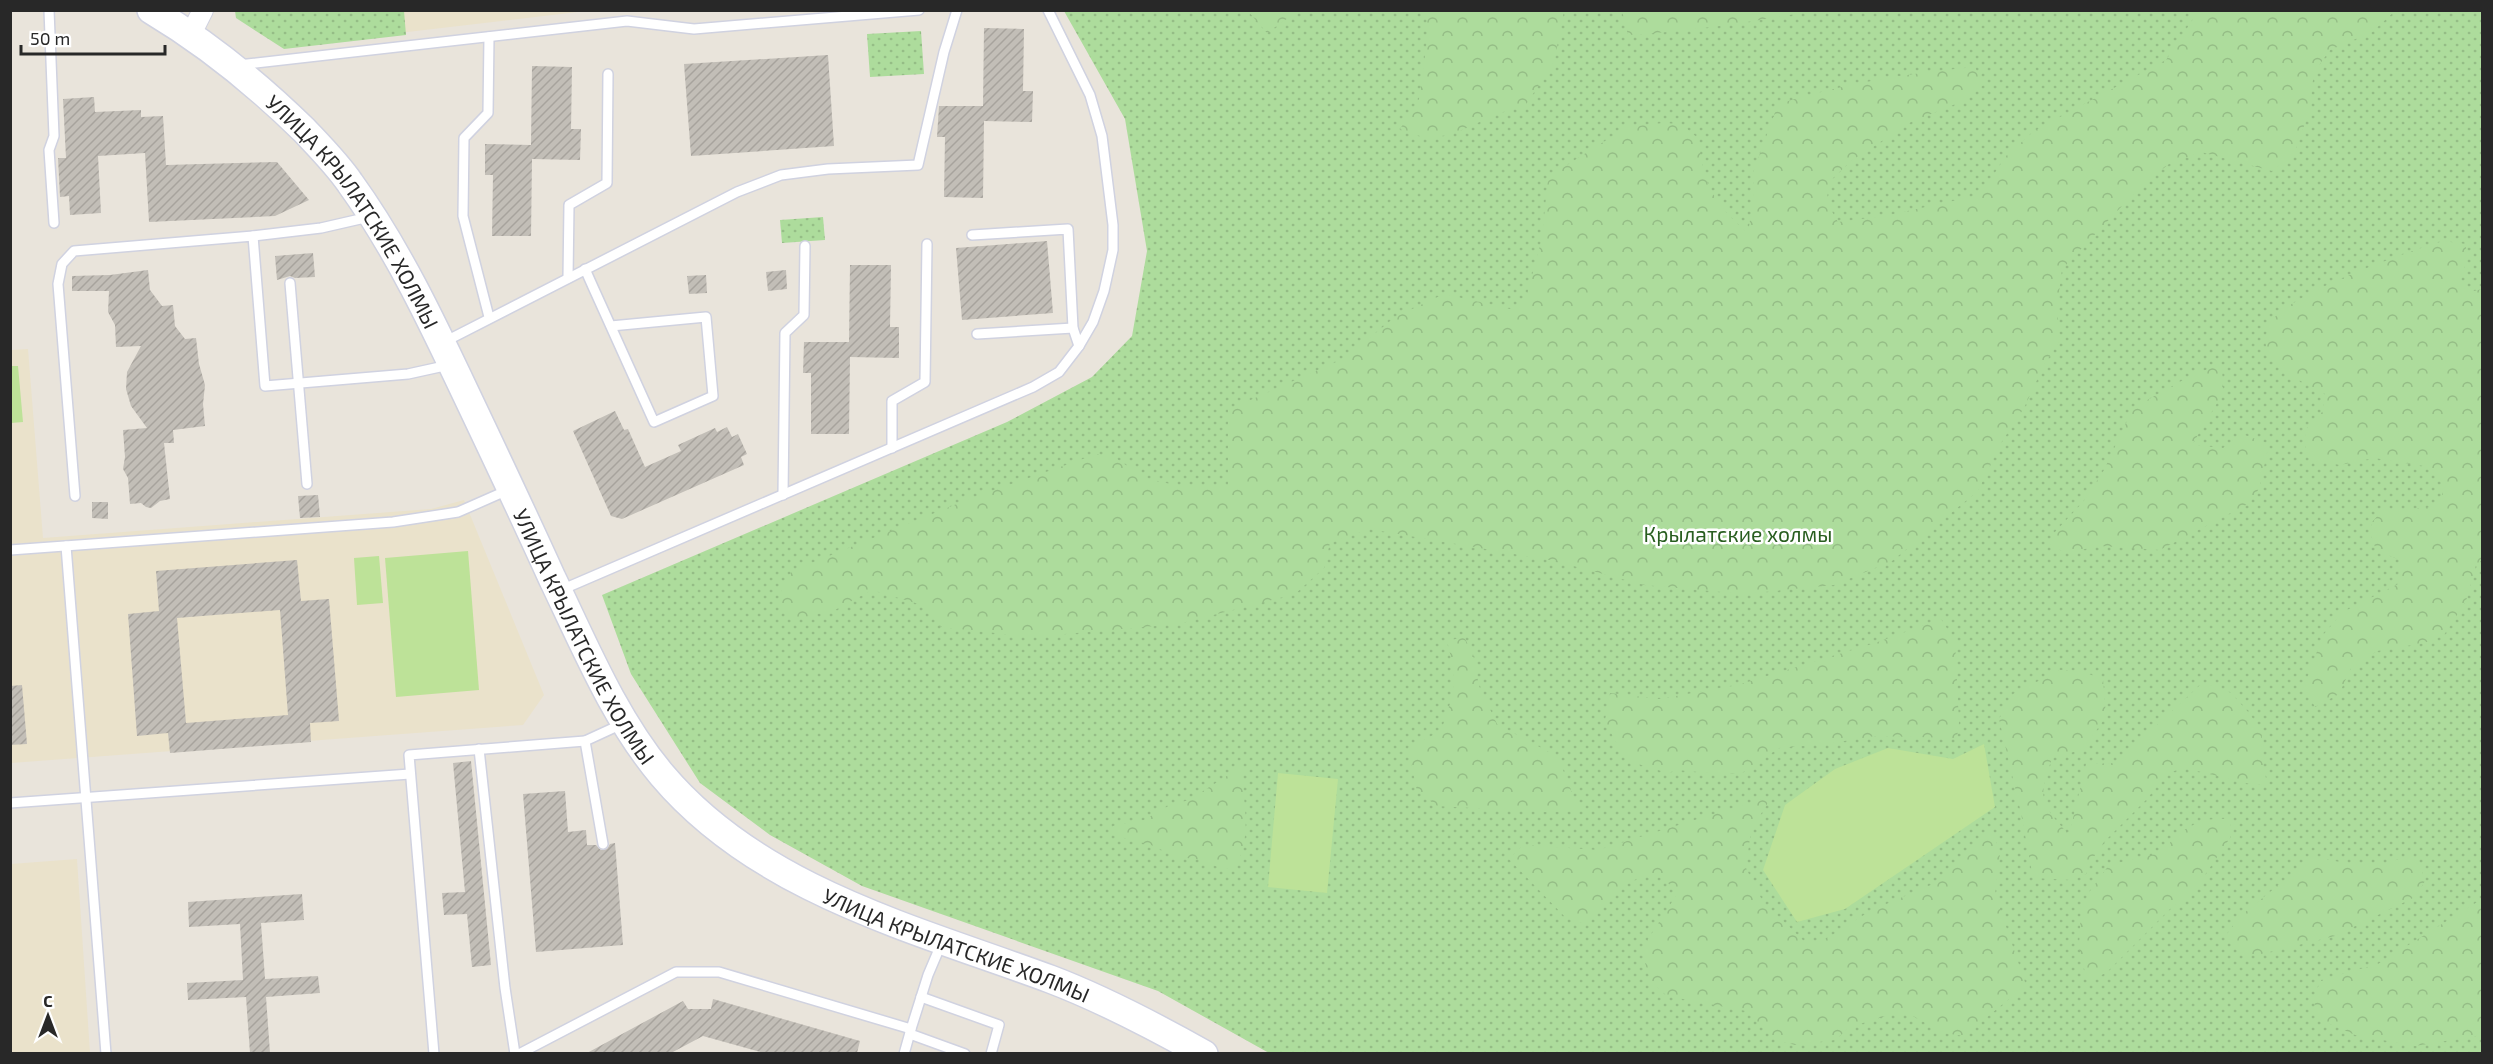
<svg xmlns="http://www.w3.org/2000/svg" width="2493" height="1064" font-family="'Exo 2',sans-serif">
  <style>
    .education { fill: #eae2cb }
    .green { fill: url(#green-dots) }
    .forest { fill: url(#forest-crowns) }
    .pitch { fill: #bde298 }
    .building { fill: url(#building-hatch); fill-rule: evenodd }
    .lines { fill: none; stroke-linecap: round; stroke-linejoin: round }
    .lane-casing { stroke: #d0d2e0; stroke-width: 12 }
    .street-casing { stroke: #d0d2e0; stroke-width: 22 }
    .secondary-casing { stroke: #d0d2e0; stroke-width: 30 }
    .lane { stroke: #fff; stroke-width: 9 }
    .street { stroke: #fff; stroke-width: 20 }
    .secondary { stroke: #fff; stroke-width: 27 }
    .labels { text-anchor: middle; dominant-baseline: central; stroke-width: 5; stroke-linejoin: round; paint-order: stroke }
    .street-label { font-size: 21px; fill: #282828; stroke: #fff }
    .park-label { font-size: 21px; fill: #285e1f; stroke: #fff }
  </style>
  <defs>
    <pattern id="green-dots" width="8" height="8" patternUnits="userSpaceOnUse" patternTransform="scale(1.5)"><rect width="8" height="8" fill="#addc9c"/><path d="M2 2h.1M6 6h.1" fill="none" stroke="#95bd86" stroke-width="1.8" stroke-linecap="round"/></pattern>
    <pattern id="forest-crowns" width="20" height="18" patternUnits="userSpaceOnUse" patternTransform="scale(1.5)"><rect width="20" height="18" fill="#addc9c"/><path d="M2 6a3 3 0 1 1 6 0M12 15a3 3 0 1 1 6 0" fill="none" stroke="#95bd86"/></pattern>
    <pattern id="building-hatch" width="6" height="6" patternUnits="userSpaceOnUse" patternTransform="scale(1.5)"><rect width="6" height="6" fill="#c2beb7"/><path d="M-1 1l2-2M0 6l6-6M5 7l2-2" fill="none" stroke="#a7a39d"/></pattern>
  </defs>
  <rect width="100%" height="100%" fill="#e9e4db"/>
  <!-- education -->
  <g class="education">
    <path d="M267 11H586L305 44Z"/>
    <path d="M28 349 43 538 431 509 464 500 544 695 523 725 11 763V350Z"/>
    <path d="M77 859 90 1053H11V864Z"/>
  </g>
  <!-- green -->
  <g class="green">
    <path d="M235 11H404L406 35 284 49 236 18Z"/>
    <path d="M1064 11H2482V1053H1269L1158 991 862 886 770 835 700 783 631 674 602 595 1007 422 1092 377 1132 336 1147 251 1125 119Z"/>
    <path d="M921 31 924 74 870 77 867 34Z"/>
    <path d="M823 217 825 240 782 243 780 220Z"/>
  </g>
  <!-- forest -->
  <g class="forest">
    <path d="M2199 10 2395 11 2372 32 2330 50 2314 72 2309 112 2294 154 2272 171 2201 152 2169 164 2142 185 2062 269 2057 308 2060 340 2044 365 2024 408 1999 446 1978 491 1892 561 1834 585 1744 594 1644 585 1555 561 1369 529 1330 543 1324 568 1295 594 1178 624 1031 637 941 627 922 605 872 590 835 610 794 619 778 605 783 584 792 571 969 499 1097 454 1117 459 1145 478 1183 487H1228V410L1345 358 1395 317 1444 294 1510 309 1526 298 1542 238 1548 177 1627 127 1663 123 1681 124 1699 139C1702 183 1714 204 1748 233L1753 201 1754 170 1778 104C1841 84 1909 73 1975 67L1983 85 1968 99 1911 122 1851 161 1831 180 1826 201 1838 222 1885 216 1980 195 2006 156 2034 131 2166 60Z"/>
    <path d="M1248 11H1298L1267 33Z"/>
    <path d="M1426 11V10L1564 11 1554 62 1525 106C1515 109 1503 111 1493 116 1459 131 1436 147 1400 129L1419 99 1428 34Z"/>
    <path d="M1622 11V10L1813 11C1750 22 1692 31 1628 35Z"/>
    <path d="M2443 241 2466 244V262L2459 286 2474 291 2482 289V560L2476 565 2466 601 2444 635 2424 643 2377 651 2351 668 2339 694 2315 707 2304 687 2323 635 2343 612 2398 584 2400 560 2376 550 2371 535 2372 522 2382 511 2435 507 2442 498V480L2430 467 2374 458 2340 465 2318 461 2306 449 2305 430 2323 411 2325 394C2306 383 2272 370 2266 346 2265 341 2267 328 2270 323 2289 293 2407 252 2443 241Z"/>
    <path d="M2222 364 2223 393 2192 445 2223 448 2242 434 2269 444 2259 489 2246 505 2160 550 2100 546 2065 553 2050 544 2054 533 2083 502 2104 470 2133 408 2192 375Z"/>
    <path d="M1941 619 1955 641 1959 723 1957 738 1875 736 1826 744 1779 748 1742 773 1720 774 1677 770 1668 773 1641 765 1628 758 1615 741 1605 720 1610 693 1659 699 1738 685 1875 643Z"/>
    <path d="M1464 637 1473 654 1479 686 1497 724 1558 757 1579 811 1546 812 1437 806 1417 791 1408 748 1441 731C1455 690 1458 684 1447 641Z"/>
    <path d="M2060 670 2080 671 2103 679 2106 716 2084 749 2052 758C2038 801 2039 801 2069 835L2086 764 2116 763 2199 686 2214 685 2231 693 2250 714 2262 733 2261 755 2267 783 2254 785 2185 768 2167 773 2147 799 2106 840 2093 858 2086 874 2073 880 2033 878 2021 813 1999 719 2013 694Z"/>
    <path d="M1241 767C1243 797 1254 845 1233 868L1224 869 1196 859 1177 857 1151 845 1113 835V826L1144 820 1170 805 1189 800Z"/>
    <path d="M1772 796 1751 830 1746 868 1763 902 1805 942 1823 941 1870 911 1933 884 1993 831 2000 854 1995 894 2026 985 1964 1036 1944 1033 1909 1014 1889 1015 1850 1027 1835 1040 1795 1045 1776 1040 1746 1011 1667 996 1651 982 1645 963V944L1677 894 1664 878 1644 875 1627 884 1585 924 1565 917 1509 859 1523 845 1598 850Z"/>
    <path d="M2231 818 2230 838 2194 891 2170 909 2107 972 2098 977H2086L2079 947 2081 909 2090 891 2109 865 2164 852 2175 835 2202 820Z"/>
    <path d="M2314 856C2344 864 2376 871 2406 856L2419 862 2425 881 2415 897 2335 936 2257 955C2240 957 2234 949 2227 934L2238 918Z"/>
    <path d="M2482 899V1035L2415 1046 2355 1035 2319 1019 2313 999 2321 980 2378 964Z"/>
  </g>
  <!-- pitch -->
  <g class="pitch">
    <path d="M11 366H18L23 422 11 423Z"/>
    <path d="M468 551 479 690 396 697 385 558Z"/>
    <path d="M379 556 383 603 357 605 354 558Z"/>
    <path d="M1984 744 1995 807 1845 909 1797 922 1763 870 1785 805 1835 769 1888 748 1953 759Z"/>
    <path d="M1278 773 1338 779 1327 893 1268 887Z"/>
  </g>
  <!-- building -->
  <g class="building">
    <path d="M984 28 1024 29 1023 91H1033L1032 122 984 121 983 198 944 197 945 137H937L939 106H983Z"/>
    <path d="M828 55 834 146 691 156 684 64Z"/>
    <path d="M532 66 572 67 571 129H581L580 160 532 159 531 236H492L493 175H485V144L531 145Z"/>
    <path d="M94 97 95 112 141 110V117L163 116 166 165 277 162 309 200 275 216 149 222 145 153 98 156 101 213 70 215 69 196 60 197 58 158H66L63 99Z"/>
    <path d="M1047 241 1053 313 962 320 956 248Z"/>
    <path d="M313 253 315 277 295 278 290 276 277 280 275 256Z"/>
    <path d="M850 265H891L890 327H899V358L850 357 849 434H811V373H803L804 342H849Z"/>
    <path d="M148 270 150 290 162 306 173 305 175 326 185 339 196 338 199 364 205 385 203 404 205 426 173 430 174 443H164L170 499 160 501 151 508 146 507 141 503 130 504 128 478 123 469 125 457 123 430 147 428 131 406 126 389 127 372 141 346 116 347 115 325 108 312 109 291H72V276L110 275Z"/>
    <path d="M786 270 787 289 768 291 766 272Z"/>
    <path d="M706 275 707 293 689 294 687 276Z"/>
    <path d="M615 411 624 430 628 429 645 467 681 451 678 445 715 428 717 432 727 427 732 437 738 434 747 454 741 457 744 465 622 519 611 516 573 431Z"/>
    <path d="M318 495 320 517 300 518 298 496Z"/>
    <path d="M92 502H108V519L92 518Z"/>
    <path d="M297 560 301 601 329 599 339 721 310 723 311 742 170 753 168 733 137 736 128 614 159 611 156 571ZM280 610 288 715 186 723 177 618Z"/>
    <path d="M22 685 27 744 10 745V686Z"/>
    <path d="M471 761 491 965 472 967 467 914 444 915 442 893 465 892 453 763Z"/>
    <path d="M565 791 568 832 586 830 587 845H596L601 850 607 849 610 844 615 843 623 945 536 952 523 794Z"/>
    <path d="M302 894 304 920 261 923 265 979 318 976 320 993 266 997 270 1053H250L246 997 188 1000 187 983 243 980 240 924 189 927 188 902Z"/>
    <path d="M713 999 860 1041 857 1053H764L703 1036 671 1053H587L683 1001 688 1009H711Z"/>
  </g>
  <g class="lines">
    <defs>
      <g id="lane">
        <path d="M49 10 54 136 49 150 54 223"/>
        <path d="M238 65 627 21 694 29 919 10"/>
        <path d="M972 235 1068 229 1073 328 1079 346"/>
        <path d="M253 236 321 228 369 217"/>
        <path d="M585 269 593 287 654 422 713 396 706 317 611 326"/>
        <path d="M568 278 569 205 607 183 608 74"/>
        <path d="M290 283 307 484"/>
        <path d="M489 317 463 216 464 138 488 113 489 37"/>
        <path d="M977 334 1073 328"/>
        <path d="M444 342 737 192 781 175 828 169 918 165 944 52 957 10"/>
        <path d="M892 448V401L925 382 927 244"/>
        <path d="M783 495 785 333 804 315 805 246"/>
        <path d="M75 496 58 284 62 264 74 251 253 236 265 386 408 374 449 365"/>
        <path d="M66 546 106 1054"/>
        <path d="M10 550 393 522 458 512 508 490"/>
        <path d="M561 590 1033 387 1059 372 1079 346 1093 322 1104 291 1113 250V225L1102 136 1090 95 1048 10"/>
        <path d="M479 749 505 988 515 1054"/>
        <path d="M10 803 410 774"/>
        <path d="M603 844 585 741 622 724"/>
        <path d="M921 997 999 1025 991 1054"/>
        <path d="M910 1034 965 1054"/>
        <path d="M434 1054 409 755 585 741"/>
        <path d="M519 1054 676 972H719L911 1029 928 975 942 942"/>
        <path d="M904 1054 911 1029"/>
      </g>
      <path id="street" d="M191 34 203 10"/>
      <g id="secondary">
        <path id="s1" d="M151 10C208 44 257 84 304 130 320 147 337 164 350 183 397 248 432 322 466 394 495 455 524 516 552 578 584 644 614 718 662 775 759 890 915 929 1050 979 1103 999 1154 1026 1204 1054"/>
      </g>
    </defs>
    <!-- lane casing -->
    <use href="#lane" class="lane-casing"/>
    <!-- street casing -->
    <use href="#street" class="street-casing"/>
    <!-- secondary casing -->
    <use href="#secondary" class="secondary-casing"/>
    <!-- lane -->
    <use href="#lane" class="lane"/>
    <!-- street -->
    <use href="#street" class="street"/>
    <!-- secondary -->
    <use href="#secondary" class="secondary"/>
  </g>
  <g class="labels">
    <!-- street labels -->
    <g class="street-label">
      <text stroke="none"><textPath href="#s1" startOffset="290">УЛИЦА КРЫЛАТСКИЕ ХОЛМЫ</textPath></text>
      <text stroke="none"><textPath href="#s1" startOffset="776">УЛИЦА КРЫЛАТСКИЕ ХОЛМЫ</textPath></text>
      <text stroke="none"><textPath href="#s1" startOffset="1280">УЛИЦА КРЫЛАТСКИЕ ХОЛМЫ</textPath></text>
    </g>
    <!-- park labels -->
    <g class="park-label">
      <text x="1738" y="533">Крылатские холмы</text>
    </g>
  </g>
  <!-- border -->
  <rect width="2493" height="1064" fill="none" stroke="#282828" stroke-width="24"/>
  <!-- north arrow -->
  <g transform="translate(48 1016)" stroke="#ffffff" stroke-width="4.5" paint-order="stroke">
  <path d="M0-4.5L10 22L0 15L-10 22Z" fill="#282828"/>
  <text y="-9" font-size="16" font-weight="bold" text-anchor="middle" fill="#282828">С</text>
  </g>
  <!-- scale -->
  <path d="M21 45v9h144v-9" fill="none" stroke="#282828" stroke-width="3"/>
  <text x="30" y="45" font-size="18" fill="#282828" stroke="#ffffff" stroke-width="4.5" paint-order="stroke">50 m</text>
</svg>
